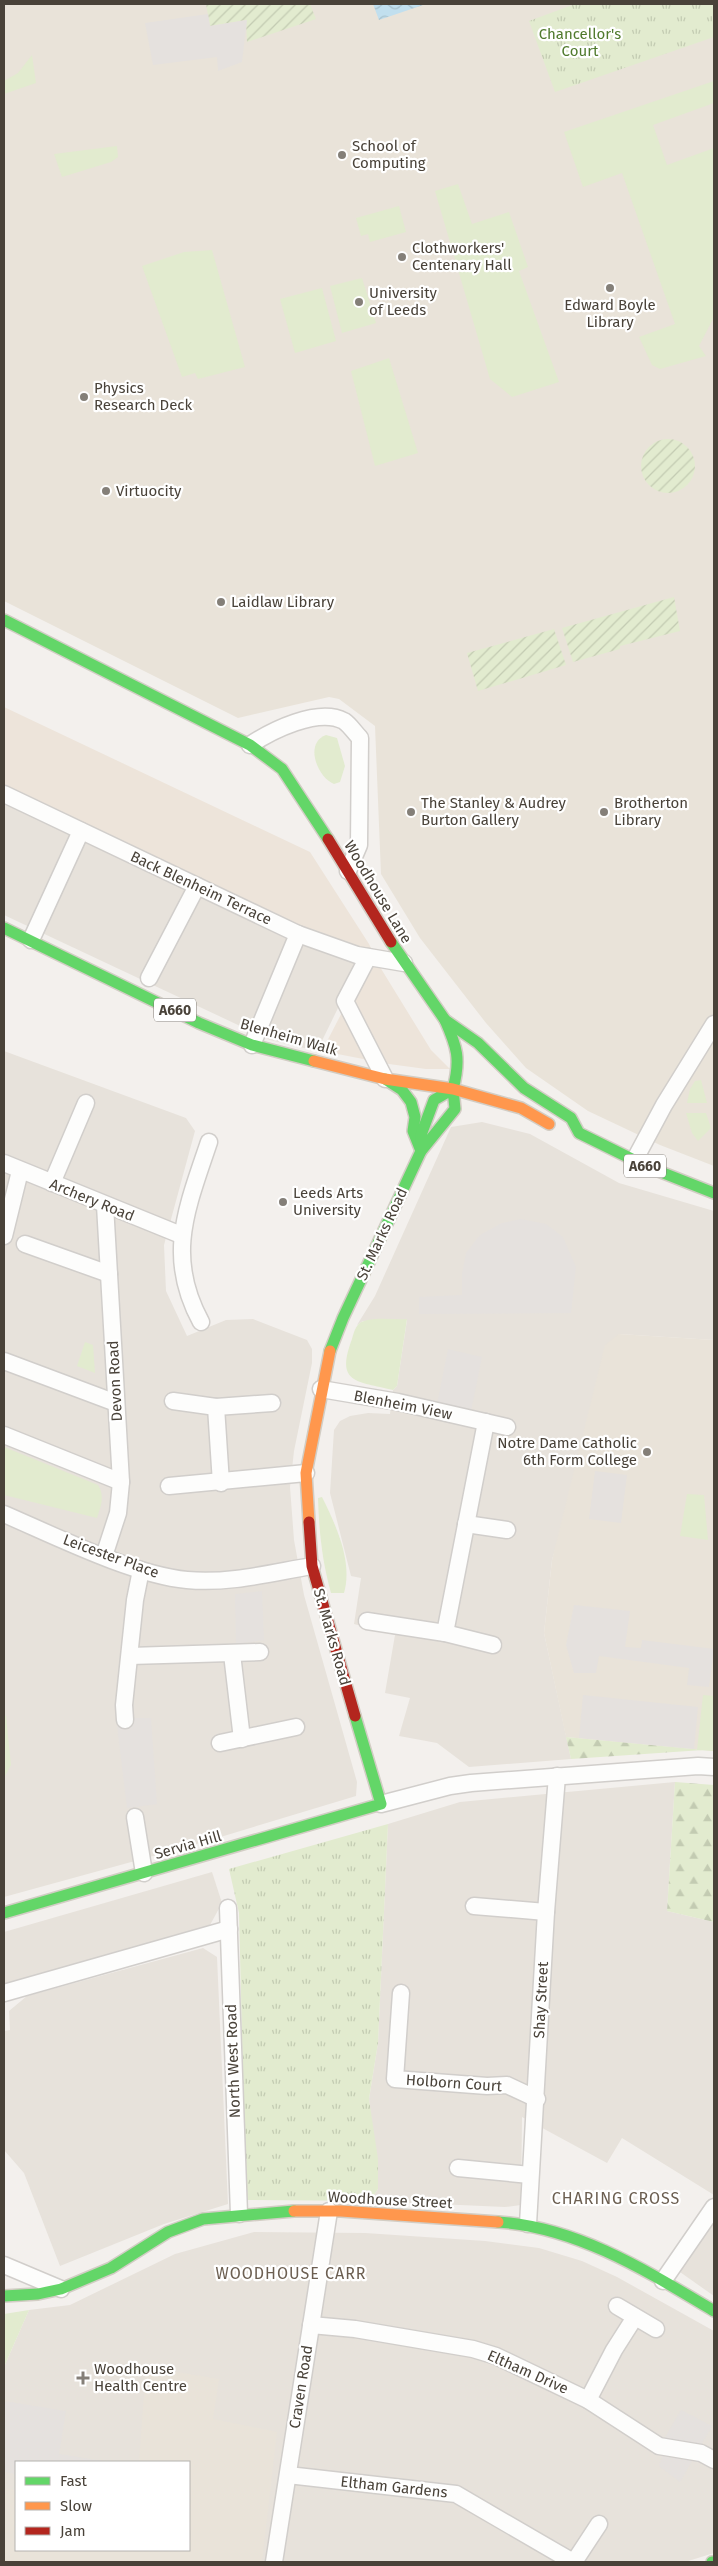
<svg xmlns="http://www.w3.org/2000/svg" width="718" height="2566" font-family="'Fira Sans',sans-serif">
  <style>
    .residential { fill: #e7e2db; fill-rule: evenodd }
    .commercial { fill: #ede4da }
    .education { fill: #e9e3d9 }
    .grass { fill: #e2ebcf }
    .forest { fill: url(#forest-firs) }
    .park { fill: url(#park-tufts) }
    .garden { fill: url(#garden-furrows) }
    .parking { fill: #e5e1de }
    .water { fill: url(#water-waves) }
    .lines { fill: none; stroke-linecap: round; stroke-linejoin: round }
    .street-casing { stroke: #d1cecb; stroke-width: 19 }
    .fast-casing { stroke: #d2cdc4; stroke-width: 14 }
    .slow-casing { stroke: #d2cdc4; stroke-width: 14 }
    .jam-casing { stroke: #d2cdc4; stroke-width: 14 }
    .street { stroke: #fdfdfc; stroke-width: 16 }
    .fast { stroke: #63d668; stroke-width: 11 }
    .slow { stroke: #ff974d; stroke-width: 11 }
    .jam { stroke: #b3261e; stroke-width: 11 }
    .poi-dot { fill: #847f78; stroke: #fff; stroke-width: 2 }
    .labels { text-anchor: middle; dominant-baseline: central; stroke-width: 4.5; stroke-linejoin: round; paint-order: stroke }
    .shield { fill: #fff; stroke: #807b74; stroke-width: 1 }
    .shield-label { font-size: 14px; font-weight: bold; fill: #494239 }
    .park-label { font-size: 15px; fill: #507a2d; stroke: #fff }
    .poi-label { font-size: 15px; fill: #494239; stroke: #fff; text-anchor: start }
    .street-label { font-size: 15px; fill: #494239; stroke: #fff }
    .neighbourhood-label { font-size: 16px; letter-spacing: 1px; fill: #6c5f51; stroke: #fff }
  </style>
  <defs>
    <pattern id="forest-firs" width="22" height="20" patternUnits="userSpaceOnUse" patternTransform="scale(1.25)"><rect width="22" height="20" fill="#e2ebcf"/><path d="M5 1l3.5 6h-7zM16 11l3.5 6h-7z" fill="#c3cbb2"/></pattern>
    <pattern id="park-tufts" width="24" height="20" patternUnits="userSpaceOnUse" patternTransform="scale(1.25)"><rect width="24" height="20" fill="#e2ebcf"/><path d="M3 7l-1-3M5 7V3M7 7l1-3M15 17l-1-3M17 17v-4M19 17l1-3" fill="none" stroke="#c3cbb2"/></pattern>
    <pattern id="garden-furrows" width="10" height="10" patternUnits="userSpaceOnUse" patternTransform="scale(1.25)"><rect width="10" height="10" fill="#e2ebcf"/><path d="M-1 1l2-2M0 10L10 0M9 11l2-2" fill="none" stroke="#c3cbb2"/></pattern>
    <pattern id="water-waves" width="16" height="10" patternUnits="userSpaceOnUse" patternTransform="scale(1.25)"><rect width="16" height="10" fill="#c1dfee"/><path d="M0 5q4-4 8 0t8 0" fill="none" stroke="#a7c1cd"/></pattern>
  </defs>
  <rect width="100%" height="100%" fill="#f3f0ed"/>
  <!-- residential -->
  <g class="residential">
    <path d="M4 797 360 963 317 1051 270 1040 4 915Z"/>
    <path d="M4 1051 186 1118 195 1131 164 1245 166 1291 187 1336 226 1320 253 1319 307 1340 312 1349V1363L294 1451 290 1487 294 1540 304 1595 357 1782 356 1796 204 1842 4 1897Z"/>
    <path d="M482 1122 530 1134 619 1183 714 1211V1340L619 1334 552 1560 544 1633 571 1759 469 1767 437 1743 399 1736 410 1698 385 1693 395 1635 354 1624 361 1578 351 1576 330 1493 334 1430 340 1421 350 1416 368 1413 390 1414 393 1390 397 1386 407 1320 363 1321 357 1325 375 1296 451 1127Z"/>
    <path d="M675 1782 667 1911 714 1922V2195L622 2138 607 2163 522 2117 521 2205 505 2207 370 2201 378 2189 369 2099 378 2043 388 1824 460 1802Z"/>
    <path d="M212 1872 222 1903 210 1925 4 1985V1932Z"/>
    <path d="M203 1948 217 1957 228 2204 164 2224 60 2266 24 2173 4 2150V2031L10 2030 9 2011 27 1996Z"/>
    <path d="M714 2214V2296L680 2272Z"/>
    <path d="M254 2232 365 2233 485 2241 539 2248 582 2261 617 2277 714 2331V2553L685 2562H4V2367L29 2310 70 2305 175 2254ZM16 2462H189V2550H16Z"/>
  </g>
  <!-- commercial -->
  <path class="commercial" d="M4 707 310 852 369 944 380 967 431 1050 450 1069H426L389 1064 322 1051 366 966H377L4 788Z"/>
  <!-- education -->
  <g class="education">
    <path d="M4 4H714V1166L660 1145 588 1111 526 1068 486 1023 420 938 381 874 375 726 339 699 329 697 238 718 4 601Z"/>
    <path d="M619 1334 714 1340V1751L566 1737 544 1633 552 1560 605 1345Z"/>
    <path d="M146 2367 219 2379 213 2419 277 2432 262 2562H4V2489L16 2490V2550H189V2462H139Z"/>
  </g>
  <!-- grass -->
  <g class="grass">
    <path d="M32 55 36 83 4 94V81L18 73Z"/>
    <path d="M714 81V103L653 125 667 165 714 148V317L699 346 706 356 660 369 652 365 639 337 675 324 622 173 583 187 564 132Z"/>
    <path d="M117 146 118 157 111 162 62 177 54 154Z"/>
    <path d="M458 184 472 224 509 212 528 267 519 271 559 382 512 397 490 379 435 191Z"/>
    <path d="M399 206 406 232 370 242 368 234 361 236 356 218Z"/>
    <path d="M212 250 245 367 198 379 195 373 182 377 142 266 184 252Z"/>
    <path d="M362 278 376 323 342 333 330 286Z"/>
    <path d="M322 288 336 341 295 353 280 299Z"/>
    <path d="M389 358 418 453 375 466 351 371Z"/>
    <path d="M326 735 337 738 345 766 340 782 334 784C317 777 304 743 326 735Z"/>
    <path d="M701 1080 707 1103H687L690 1089 695 1081Z"/>
    <path d="M686 1113H706L711 1128 698 1141 692 1133Z"/>
    <path d="M407 1319 397 1386 393 1390C357 1381 335 1384 352 1339 354 1332 356 1323 364 1321 377 1317 394 1320 407 1319Z"/>
    <path d="M85 1342 93 1345 95 1373 77 1366Z"/>
    <path d="M4 1447 98 1485C105 1496 101 1506 97 1518L4 1495Z"/>
    <path d="M687 1494 704 1495 708 1540 680 1536Z"/>
    <path d="M322 1497C336 1525 353 1562 344 1593H331C322 1561 319 1531 318 1498Z"/>
    <path d="M703 1695 714 1696V1751L697 1750Z"/>
    <path d="M4 1715 6 1716 11 1765 4 1778Z"/>
    <path d="M29 2310 4 2367V2314Z"/>
  </g>
  <!-- forest -->
  <g class="forest">
    <path d="M566 1737 694 1749 703 1750 571 1759Z"/>
    <path d="M675 1782 714 1785V1922L667 1911Z"/>
  </g>
  <!-- park -->
  <g class="park">
    <path d="M575 4H714V37L555 92 529 21Z"/>
    <path d="M388 1824 378 2043 369 2099 378 2159V2189L370 2201 246 2200 239 1913 229 1869Z"/>
  </g>
  <!-- garden -->
  <g class="garden">
    <path d="M206 4H310L316 19 247 42 246 20 210 26Z"/>
    <circle cx="668" cy="466" r="27"/>
    <path d="M674 597 680 631 620 646V649L573 662 562 628Z"/>
    <path d="M554 629 566 665 478 691 467 653Z"/>
  </g>
  <!-- parking -->
  <g class="parking">
    <path d="M208 14 210 26 247 20 242 62 218 71 217 57 153 65 145 23Z"/>
    <path d="M521 1219 546 1224 563 1237 576 1267 571 1313 419 1314V1297L462 1295V1274L466 1253 480 1235 502 1223Z"/>
    <path d="M448 1349 482 1357 471 1411 437 1404Z"/>
    <path d="M595 1471 627 1475 621 1523 589 1519Z"/>
    <path d="M262 1591 264 1640 236 1644 235 1594Z"/>
    <path d="M574 1605 630 1611 625 1647 641 1648 642 1640 714 1649 709 1687 687 1685 689 1668 599 1656 596 1673H574L566 1645Z"/>
    <path d="M583 1695 698 1707 694 1749 579 1738Z"/>
    <path d="M116 1718H151L157 1804 127 1808Z"/>
    <path d="M4 2401 66 2411 59 2454 109 2462H16V2474L4 2472Z"/>
    <path d="M681 2410 712 2426 680 2482 659 2466 662 2456 656 2453Z"/>
  </g>
  <!-- water -->
  <path class="water" d="M373 4H426L379 20Z"/>
  <g class="lines">
    <defs>
      <g id="street">
        <path d="M250 745C271 731 318 707 344 721 350 725 355 733 360 738L359 845 348 871"/>
        <path d="M4 794 298 934 357 955 404 963"/>
        <path d="M31 940 81 831"/>
        <path d="M368 957 345 1001 385 1079"/>
        <path d="M149 978 197 886"/>
        <path d="M252 1045 298 934"/>
        <path d="M634 1161 664 1105 714 1024"/>
        <path d="M4 1163 181 1235"/>
        <path d="M52 1183 86 1103"/>
        <path d="M4 1236 20 1171"/>
        <path d="M25 1244 109 1274"/>
        <path d="M201 1322C165 1256 187 1208 209 1142"/>
        <path d="M4 1361 116 1403"/>
        <path d="M321 1389 398 1402 507 1427"/>
        <path d="M173 1401 216 1407 272 1403"/>
        <path d="M216 1407 221 1483"/>
        <path d="M4 1435 121 1482"/>
        <path d="M169 1486 306 1473"/>
        <path d="M4 1514C55 1536 133 1575 187 1580 229 1584 270 1573 312 1566"/>
        <path d="M466 1524 507 1530"/>
        <path d="M104 1556 118 1513 121 1482 105 1205"/>
        <path d="M367 1621 445 1633 493 1645"/>
        <path d="M445 1633 486 1422"/>
        <path d="M232 1654 242 1739"/>
        <path d="M130 1656 260 1652"/>
        <path d="M125 1720 124 1705 135 1600 141 1570"/>
        <path d="M220 1743 296 1727"/>
        <path d="M381 1804 450 1786 471 1783 698 1766 714 1767"/>
        <path d="M135 1817 144 1873"/>
        <path d="M474 1906 546 1912"/>
        <path d="M228 1908 239 2214"/>
        <path d="M4 1993 229 1929"/>
        <path d="M401 1993 395 2079 487 2086 507 2085 537 2099"/>
        <path d="M458 2168 530 2175"/>
        <path d="M528 2224 546 1912 557 1776"/>
        <path d="M4 2265 61 2289"/>
        <path d="M663 2281 714 2207"/>
        <path d="M617 2306 656 2329"/>
        <path d="M311 2325 355 2329 473 2349 496 2356 588 2400 659 2446 701 2453 714 2460"/>
        <path d="M588 2400 614 2350 635 2317"/>
        <path d="M288 2475 456 2494 573 2562"/>
        <path d="M274 2562 329 2211"/>
        <path d="M574 2562 599 2524"/>
      </g>
      <g id="fast">
        <path d="M4 620 250 745 282 769 328 839"/>
        <path d="M4 928 199 1023 252 1045 314 1061"/>
        <path d="M391 942 445 1020 478 1043 524 1088 571 1118 579 1133 648 1167 714 1193"/>
        <path d="M445 1020C457 1047 461 1059 453 1089"/>
        <path d="M385 1079 402 1090 411 1102 415 1117 413 1131 421 1151"/>
        <path d="M330 1351 343 1318 421 1151 455 1109 453 1089 434 1100 421 1135V1145"/>
        <path d="M4 1913 381 1804 355 1716"/>
        <path d="M498 2222C577 2227 647 2271 714 2311"/>
        <path d="M4 2296 38 2294 61 2289 111 2268 168 2232 203 2219 294 2211"/>
        <path d="M712 2562H714"/>
      </g>
      <g id="slow">
        <path d="M314 1061 385 1079 453 1089 521 1108 549 1124"/>
        <path d="M309 1522 306 1473 330 1351"/>
        <path d="M294 2211H341L498 2222"/>
      </g>
      <g id="jam">
        <path d="M328 839 391 942"/>
        <path d="M309 1522 312 1566 355 1716"/>
      </g>
    </defs>
    <!-- street casing -->
    <use href="#street" class="street-casing"/>
    <!-- fast casing -->
    <use href="#fast" class="fast-casing"/>
    <!-- slow casing -->
    <use href="#slow" class="slow-casing"/>
    <!-- jam casing -->
    <use href="#jam" class="jam-casing"/>
    <!-- street -->
    <use href="#street" class="street"/>
    <!-- fast -->
    <use href="#fast" class="fast"/>
    <!-- slow -->
    <use href="#slow" class="slow"/>
    <!-- jam -->
    <use href="#jam" class="jam"/>
  </g>
  <!-- markers -->
  <g class="poi-dot">
    <circle cx="342" cy="155" r="5"/>
    <circle cx="402" cy="257" r="5"/>
    <circle cx="610" cy="288" r="5"/>
    <circle cx="359" cy="302" r="5"/>
    <circle cx="84" cy="397" r="5"/>
    <circle cx="106" cy="491" r="5"/>
    <circle cx="221" cy="602" r="5"/>
    <circle cx="411" cy="812" r="5"/>
    <circle cx="604" cy="812" r="5"/>
    <circle cx="283" cy="1202" r="5"/>
    <circle cx="647" cy="1452" r="5"/>
    <path d="M80.5 2370.5h5v5h5v5h-5v5h-5v-5h-5v-5h5z"/>
  </g>
  <g class="labels">
    <!-- shield labels -->
    <g class="shield">
      <rect x="154" y="998.5" width="42" height="23" rx="4"/>
      <rect x="624" y="1154.5" width="42" height="23" rx="4"/>
    </g>
    <g class="shield-label">
      <text x="175" y="1010">A660</text>
      <text x="645" y="1166">A660</text>
    </g>
    <!-- park labels -->
    <g class="park-label">
      <text x="580" y="34">Chancellor's<tspan x="580" dy="17">Court</tspan></text>
    </g>
    <!-- poi labels -->
    <g class="poi-label">
      <text x="352" y="146">School of<tspan x="352" dy="17">Computing</tspan></text>
      <text x="412" y="248">Clothworkers'<tspan x="412" dy="17">Centenary Hall</tspan></text>
      <text x="369" y="293">University<tspan x="369" dy="17">of Leeds</tspan></text>
      <text x="610" y="305" text-anchor="middle">Edward Boyle<tspan x="610" dy="17">Library</tspan></text>
      <text x="94" y="388">Physics<tspan x="94" dy="17">Research Deck</tspan></text>
      <text x="116" y="491">Virtuocity</text>
      <text x="231" y="602">Laidlaw Library</text>
      <text x="421" y="803">The Stanley &amp; Audrey<tspan x="421" dy="17">Burton Gallery</tspan></text>
      <text x="614" y="803">Brotherton<tspan x="614" dy="17">Library</tspan></text>
      <text x="293" y="1193">Leeds Arts<tspan x="293" dy="17">University</tspan></text>
      <text x="637" y="1443" text-anchor="end">Notre Dame Catholic<tspan x="637" dy="17">6th Form College</tspan></text>
      <text x="94" y="2369">Woodhouse<tspan x="94" dy="17">Health Centre</tspan></text>
    </g>
    <!-- street labels -->
    <g class="street-label">
      <text transform="translate(201 888) rotate(25)">Back Blenheim Terrace</text>
      <text transform="translate(378 892) rotate(59)">Woodhouse Lane</text>
      <text transform="translate(289 1037) rotate(16)">Blenheim Walk</text>
      <text transform="translate(92 1200) rotate(22)">Archery Road</text>
      <text transform="translate(382 1234) rotate(-65)">St. Marks Road</text>
      <text transform="translate(115 1381) rotate(-93)">Devon Road</text>
      <text transform="translate(403 1405) rotate(11)">Blenheim View</text>
      <text transform="translate(111 1556) rotate(20)">Leicester Place</text>
      <text transform="translate(332 1637) rotate(74)">St. Marks Road</text>
      <text transform="translate(188 1845) rotate(-16)">Servia Hill</text>
      <text transform="translate(541 2000) rotate(-87)">Shay Street</text>
      <text transform="translate(233 2061) rotate(-92)">North West Road</text>
      <text transform="translate(454 2083) rotate(4)">Holborn Court</text>
      <text transform="translate(390 2200) rotate(3)">Woodhouse Street</text>
      <text transform="translate(528 2372) rotate(24)">Eltham Drive</text>
      <text transform="translate(301 2387) rotate(-81)">Craven Road</text>
      <text transform="translate(394 2487) rotate(6)">Eltham Gardens</text>
    </g>
    <!-- neighbourhood labels -->
    <g class="neighbourhood-label">
      <text x="616" y="2198">CHARING CROSS</text>
      <text x="291" y="2273">WOODHOUSE CARR</text>
    </g>
  </g>
  <!-- border -->
  <rect width="718" height="2566" fill="none" stroke="#494239" stroke-width="10"/>
  <!-- legend -->
  <rect x="15" y="2461" width="175" height="90" fill="#ffffff" stroke="#b6b3b0"/>
  <rect x="25" y="2477" width="25" height="8" fill="#63d668" stroke="#b6b3b0"/>
  <text x="60" y="2486" font-size="15" fill="#494239">Fast</text>
  <rect x="25" y="2502" width="25" height="8" fill="#ff974d" stroke="#b6b3b0"/>
  <text x="60" y="2511" font-size="15" fill="#494239">Slow</text>
  <rect x="25" y="2527" width="25" height="8" fill="#b3261e" stroke="#b6b3b0"/>
  <text x="60" y="2536" font-size="15" fill="#494239">Jam</text>
</svg>
